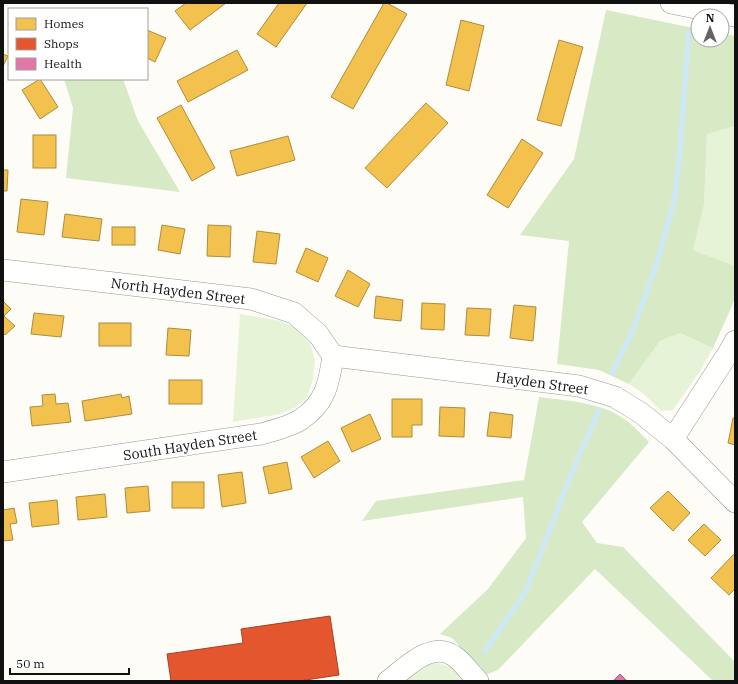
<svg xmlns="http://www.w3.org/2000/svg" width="738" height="684" font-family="'IBM Plex Serif',serif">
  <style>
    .green { fill: #e7f3d7 }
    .forest { fill: #d8eac5 }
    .homes { fill: #f2c14e; stroke: #ae8c3c }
    .shops { fill: #e4572e; stroke: #a54225 }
    .health { fill: #e377a8; stroke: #a4587b }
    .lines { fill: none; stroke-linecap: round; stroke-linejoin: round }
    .stream { stroke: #cde8f7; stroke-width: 5 }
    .minor-casing { stroke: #979795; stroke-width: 22 }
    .minor { stroke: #fffffe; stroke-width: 21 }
    .labels { text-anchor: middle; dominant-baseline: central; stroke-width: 4; stroke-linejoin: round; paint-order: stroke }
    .street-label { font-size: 14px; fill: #111; stroke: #fff }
  </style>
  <rect width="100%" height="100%" fill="#fdfcf7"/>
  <!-- green -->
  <g class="green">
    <path d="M722 33 735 36V266L693 250 704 205 707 133Z"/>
    <path d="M240 314 281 321 296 328 310 343 315 360 313 378 308 396 296 407 280 414 233 422Z"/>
    <path d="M680 333 713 348 700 371 673 410 661 411 644 394 629 384 660 341Z"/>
    <path d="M436 663C451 666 456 669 465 681H404L428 664Z"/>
  </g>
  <!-- forest -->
  <g class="forest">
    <path d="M606 10 698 29V40H722V33L735 36V126L707 134 704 205 693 250 735 266V297L731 308 713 348 680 333 660 341 629 384 599 370 557 364 569 241 520 235 574 159Z"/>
    <path d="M64 79H123L138 121 180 192 66 178 73 108Z"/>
    <path d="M539 397C568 401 603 402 627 421 635 427 642 435 649 442L582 522 597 543 623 547 735 662V681H713L595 569 498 670 485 675 481 668 452 638 440 634 488 589 526 538 523 497 362 521 376 501 524 480Z"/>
  </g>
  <!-- homes -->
  <g class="homes">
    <path d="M186 3H226L190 30 175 11Z"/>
    <path d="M279 3H307L276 47 257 34Z"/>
    <path d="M384 3H387L407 14 353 109 331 97Z"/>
    <path d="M461 20 484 26 469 91 446 85Z"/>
    <path d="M147 30 166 38 155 62 147 58Z"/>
    <path d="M559 40 583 47 561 126 537 120Z"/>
    <path d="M237 50 248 70 188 102 177 81Z"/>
    <path d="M3 54 8 56 3 66Z"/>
    <path d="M40 79 58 107 40 119 22 90Z"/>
    <path d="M426 103 448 123 387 188 365 168Z"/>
    <path d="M181 105 215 168 192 181 157 118Z"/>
    <rect x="33" y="135" width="23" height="33"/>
    <path d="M288 136 295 160 237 176 230 151Z"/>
    <path d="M522 139 543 153 508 208 487 195Z"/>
    <path d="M3 170H8L7 191H3Z"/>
    <path d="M21 199 48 202 44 235 17 232Z"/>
    <path d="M65 214 102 219 99 241 62 237Z"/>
    <path d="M162 225 185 229 180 254 158 250Z"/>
    <path d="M208 225 231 226 230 257 207 256Z"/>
    <rect x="112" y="227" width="23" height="18"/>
    <path d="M257 231 280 234 276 264 253 262Z"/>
    <path d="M306 248 328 258 318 282 296 272Z"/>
    <path d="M348 270 370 284 358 307 335 296Z"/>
    <path d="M376 296 403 300 401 321 374 318Z"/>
    <path d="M3 301 11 309 4 316 15 326 5 335 3 333Z"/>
    <path d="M422 303 445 304 444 330 421 329Z"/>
    <path d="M514 305 536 307 533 341 510 338Z"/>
    <path d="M467 308 491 309 489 336 465 335Z"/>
    <path d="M34 313 64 316 61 337 31 334Z"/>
    <rect x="99" y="323" width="32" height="23"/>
    <path d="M168 328 191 330 189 356 166 355Z"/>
    <rect x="169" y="380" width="33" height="24"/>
    <path d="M55 394 56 404 68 403 71 422 32 426 30 407 43 406 42 395Z"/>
    <path d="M121 394 122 398 129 396 132 414 85 421 82 401Z"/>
    <path d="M392 399H422V425H412V437H392Z"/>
    <path d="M440 407 465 408 464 437 439 436Z"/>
    <path d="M490 412 513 415 511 438 487 436Z"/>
    <path d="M370 414 381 439 352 452 341 428Z"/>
    <path d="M733 418H735V445L728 443Z"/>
    <path d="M328 441 340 461 314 478 301 457Z"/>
    <path d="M287 462 292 489 269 494 263 467Z"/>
    <path d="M242 472 246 503 222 507 218 475Z"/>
    <rect x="172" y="482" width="32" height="26"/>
    <path d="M148 486 150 511 127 513 125 488Z"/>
    <path d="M668 491 690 513 673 531 650 508Z"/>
    <path d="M105 494 107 517 78 520 76 497Z"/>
    <path d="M57 500 59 524 32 527 29 503Z"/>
    <path d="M14 508 17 523 10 524 13 540 3 541V510Z"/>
    <path d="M704 524 721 540 705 556 688 540Z"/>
    <path d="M735 553V589L729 595 711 578Z"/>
  </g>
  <!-- shops -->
  <path class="shops" d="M330 616 339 675 299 681H171L167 654 243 643 241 629Z"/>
  <!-- health -->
  <path class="health" d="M620 674 627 681H613Z"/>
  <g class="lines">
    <!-- stream -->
    <g class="stream">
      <path d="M612 373 632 332 657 263 674 201 679 160 689 32"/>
      <path d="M485 651 526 591 573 470 599 410"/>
    </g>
    <defs>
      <g id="minor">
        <path d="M671 3 735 16"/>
        <path d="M3 270 251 299 294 313 318 334 333 356"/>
        <path d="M333 356 579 386 615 397 641 413 673 439 735 502"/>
        <path d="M673 439 729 352 735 341"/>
        <path d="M3 472 261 434C272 431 291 426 300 420 325 404 329 384 333 356"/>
        <path d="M388 681C406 668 431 640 454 656 463 662 470 673 478 681"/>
      </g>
    </defs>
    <!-- minor casing -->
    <use href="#minor" class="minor-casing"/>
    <!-- minor -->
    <use href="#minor" class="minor"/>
  </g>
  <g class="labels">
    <!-- street labels -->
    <g class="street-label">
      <text transform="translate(178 291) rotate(7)">North Hayden Street</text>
      <text transform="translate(542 383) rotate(8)">Hayden Street</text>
      <text transform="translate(190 445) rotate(-9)">South Hayden Street</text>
    </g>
  </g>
  <!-- border -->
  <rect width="738" height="684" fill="none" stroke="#111111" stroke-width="8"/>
  <!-- legend -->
  <rect x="8" y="8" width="140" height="72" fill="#ffffff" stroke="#a0a0a0"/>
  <rect x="16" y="18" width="20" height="12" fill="#f2c14e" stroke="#a0a0a0"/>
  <text x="44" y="28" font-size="12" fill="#111111">Homes</text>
  <rect x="16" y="38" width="20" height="12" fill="#e4572e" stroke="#a0a0a0"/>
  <text x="44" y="48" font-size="12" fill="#111111">Shops</text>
  <rect x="16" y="58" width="20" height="12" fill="#e377a8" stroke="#a0a0a0"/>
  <text x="44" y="68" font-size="12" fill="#111111">Health</text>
  <!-- north arrow -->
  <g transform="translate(710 28)"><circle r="19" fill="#ffffff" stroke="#a0a0a0"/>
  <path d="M0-3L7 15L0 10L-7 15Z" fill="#646362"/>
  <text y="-6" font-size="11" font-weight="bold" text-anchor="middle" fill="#111111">N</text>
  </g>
  <!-- scale -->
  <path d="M10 668v6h119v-6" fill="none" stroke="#111111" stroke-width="2"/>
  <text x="16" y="668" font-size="12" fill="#111111" stroke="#ffffff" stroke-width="3" paint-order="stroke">50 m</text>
</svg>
